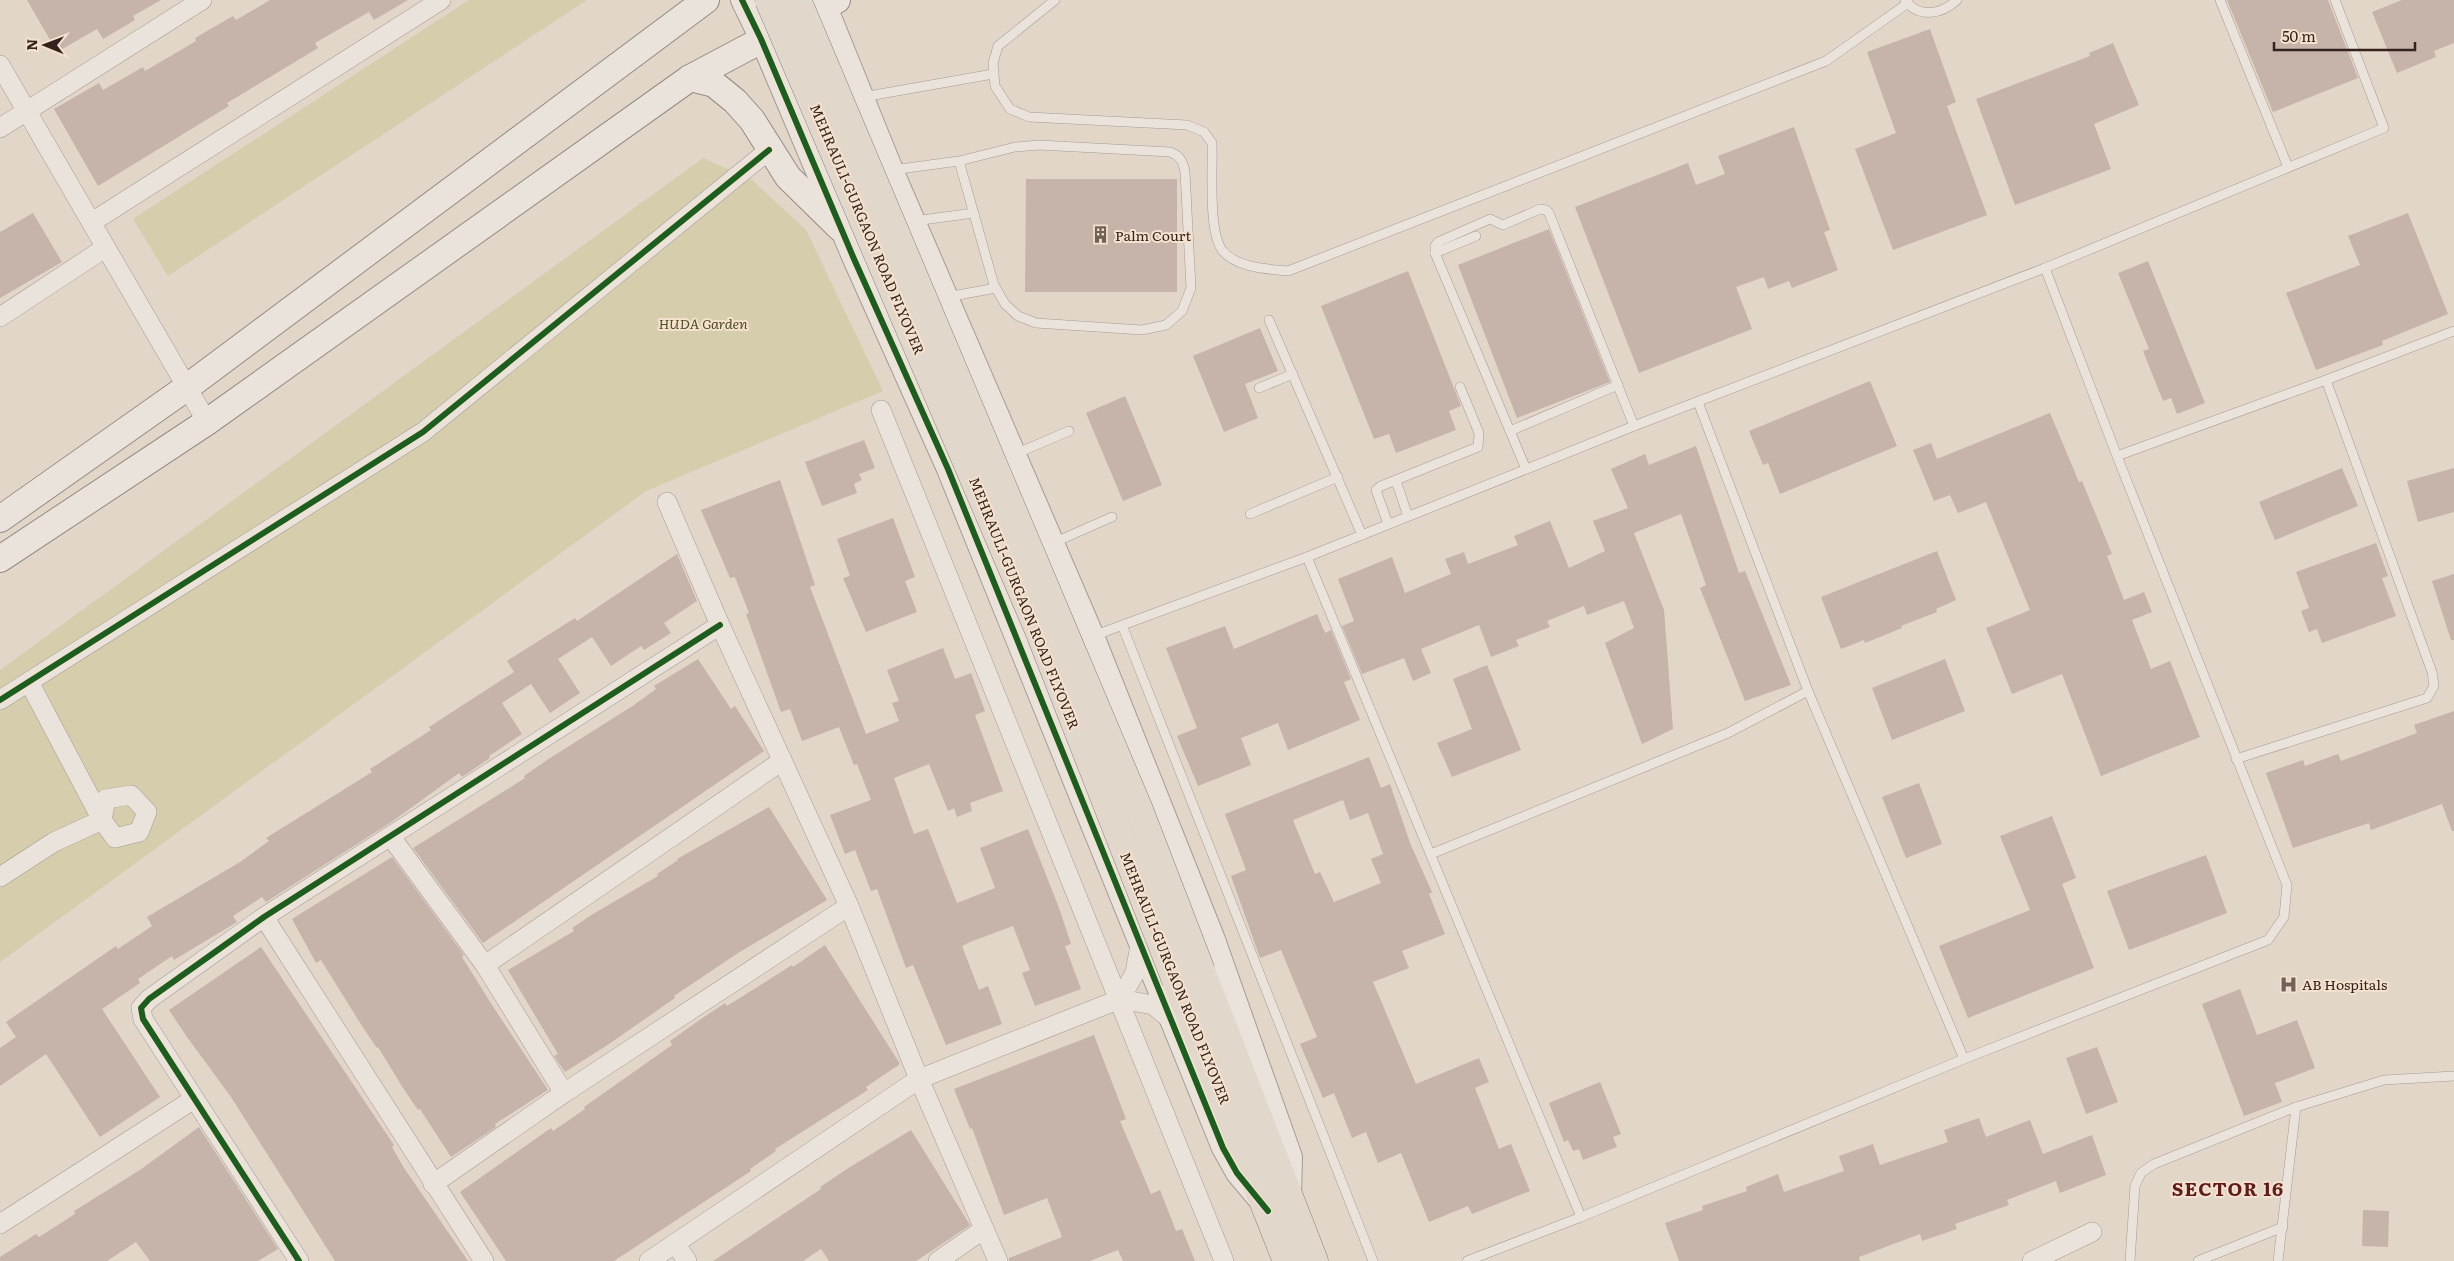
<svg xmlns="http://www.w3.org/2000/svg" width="2454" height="1261" font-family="Literata,serif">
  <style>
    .green { fill: #d5cdab }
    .building { fill: #c6b3aa; fill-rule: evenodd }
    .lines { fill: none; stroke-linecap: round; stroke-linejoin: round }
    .service-casing { stroke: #a79b92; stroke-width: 10 }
    .minor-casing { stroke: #a79b92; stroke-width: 20 }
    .tertiary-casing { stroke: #a79b92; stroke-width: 24 }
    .secondary-casing { stroke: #968b82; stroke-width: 28 }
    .primary-casing { stroke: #8c8179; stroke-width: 29 }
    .service { stroke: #eae3db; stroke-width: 9 }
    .minor { stroke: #eae3db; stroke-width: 19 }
    .tertiary { stroke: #eae3db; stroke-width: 22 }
    .secondary { stroke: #eae3db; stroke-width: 26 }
    .primary { stroke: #e2d7cb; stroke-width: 28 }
    .primary-bridge-casing { stroke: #8c8179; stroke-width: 29; stroke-linecap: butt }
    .primary-bridge { stroke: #e2d7cb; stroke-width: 28 }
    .cycleway-casing { stroke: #f4e1ce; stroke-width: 9 }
    .cycleway { stroke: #1b5e20; stroke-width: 6 }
    .labels { text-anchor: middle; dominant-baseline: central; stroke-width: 4; stroke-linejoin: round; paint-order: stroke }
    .street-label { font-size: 14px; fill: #34231c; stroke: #f4e1ce }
    .poi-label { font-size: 14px; fill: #34231c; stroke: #f4e1ce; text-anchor: start }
    .park-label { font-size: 14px; font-style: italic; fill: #4e5023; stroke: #f4e1ce }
    .district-label { font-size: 19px; font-weight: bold; letter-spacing: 1px; fill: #601c1c; stroke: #f4e1ce }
  </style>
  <rect width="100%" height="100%" fill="#e2d6c8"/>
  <!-- green -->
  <g class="green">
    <path d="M469 0H587L168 276 133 219Z"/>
    <path d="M703 158 752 180 806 230 883 391 646 491 0 962V670Z"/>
  </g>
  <!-- building -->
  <g class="building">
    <path d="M27 0H161L133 16 135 20 103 39 97 29 57 52Z"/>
    <path d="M270 0H408L374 20 369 12 315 43 318 48 227 103 229 106 98 186 54 109 99 83 103 90 143 67 145 71 196 41 195 38 233 16 236 20Z"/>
    <path d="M2227 0H2328L2358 78 2273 112Z"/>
    <path d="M2402 0H2454V43L2434 51 2436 57 2397 73 2372 12Z"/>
    <path d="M1930 29 1956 102 1947 106 1987 215 1893 250 1855 149 1896 133 1867 52Z"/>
    <path d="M2113 43 2139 105 2094 124 2111 169 2015 205 1976 99 2090 56 2089 53Z"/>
    <path d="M1794 127 1830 230 1824 232 1838 270 1792 288 1789 281 1768 289 1764 277 1736 287 1752 329 1639 373 1575 207 1688 163 1696 185 1725 174 1718 156Z"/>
    <path d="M1026 179H1177V292H1025Z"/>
    <path d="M33 213 62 262 0 298V232Z"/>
    <path d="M2408 213 2448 314 2382 341 2383 345 2316 370 2286 293 2360 265 2348 236Z"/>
    <path d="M1549 229 1610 382 1517 418 1458 265Z"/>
    <path d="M2148 261 2205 403 2177 414 2171 398 2163 401 2143 351 2149 349 2118 273Z"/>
    <path d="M1408 271 1461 406 1449 411 1456 430 1396 453 1389 434 1374 439 1321 306Z"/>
    <path d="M1260 328 1278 371 1245 384 1258 418 1224 432 1193 356Z"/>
    <path d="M1870 381 1897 446 1780 494 1768 463 1763 465 1749 431Z"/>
    <path d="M1125 396 1162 485 1123 501 1086 413Z"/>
    <path d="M2050 413 2079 482 2082 481 2112 554 2107 556 2124 600 2144 592 2152 612 2132 620 2151 669 2170 661 2200 737 2101 776 2062 674 2012 694 1986 628 2030 610 1986 502 1958 513 1950 495 1934 501 1913 450 1931 443 1937 459Z"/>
    <path d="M864 440 875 468 859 474 862 480 854 484 857 493 822 506 805 462Z"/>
    <path d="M1696 446 1739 573 1745 571 1791 685 1745 701 1700 588 1706 585 1681 514 1634 533 1664 610 1673 729 1642 744 1605 643 1634 628 1624 601 1587 615 1584 606 1547 621 1550 627 1516 640 1519 646 1491 657 1479 625 1421 649 1431 673 1413 681 1404 658 1362 674 1342 626 1354 621 1338 579 1392 557 1405 593 1451 574 1445 559 1464 552 1468 564 1518 545 1514 536 1550 521 1569 568 1605 551 1593 521 1628 508 1611 469 1645 454 1649 465Z"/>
    <path d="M2342 468 2358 506 2275 540 2259 502Z"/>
    <path d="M2454 468V512L2418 522 2407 481Z"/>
    <path d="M780 480 815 585 810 587 866 734 899 721 892 703 899 701 887 670 943 648 955 679 971 673 985 711 975 715 1003 791 970 803 972 811 957 817 954 808 948 811 929 764 894 778 914 834 928 829 957 903 995 888 980 848 1028 829 1059 908 1071 944 1065 946 1081 989 1035 1006 1022 973 1030 970 1013 926 970 942 962 946 979 990 988 986 1002 1024 946 1045 913 965 906 968 877 889 871 891 855 850 845 854 830 815 871 800 857 764 854 765 839 727 802 741 790 709 781 712 746 614 749 613 735 577 730 578 701 510Z"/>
    <path d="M893 518 915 577 905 581 917 612 866 632 843 578 850 576 837 539Z"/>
    <path d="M2376 543 2388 576 2382 578 2396 616 2322 643 2317 629 2309 632 2301 611 2309 608 2296 572Z"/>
    <path d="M1937 551 1956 600 1936 609 1937 612 1901 626 1902 628 1865 643 1864 640 1841 649 1821 597Z"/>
    <path d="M677 554 697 601 664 623 671 633 644 650 641 646 611 666 592 637 558 659 580 693 550 713 531 684 502 703 522 734 489 756 490 758 462 777 459 773 393 821 266 902 262 897 233 916 237 922 174 960 172 956 138 979 140 983 102 1009 160 1097 100 1137 46 1054 0 1086V1048L16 1037 6 1022 116 946 118 949 152 926 147 917 240 862 269 841 266 838 372 772 370 769 431 730 429 727 514 672 507 661 575 618 577 621Z"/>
    <path d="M2454 574V640H2451L2432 581Z"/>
    <path d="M1317 614 1325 633 1331 630 1351 679 1344 682 1360 720 1288 750 1278 723 1241 738 1251 765 1198 786 1177 736 1197 728 1166 648 1225 626 1234 649Z"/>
    <path d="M698 659 731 709 735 706 764 751 483 943 413 848 525 778 524 776 547 760 634 705 656 689 654 686Z"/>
    <path d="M1945 659 1965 711 1892 740 1872 688Z"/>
    <path d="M1487 665 1521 750 1452 777 1437 743 1472 729 1453 679Z"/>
    <path d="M2454 711V831H2452L2442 804 2371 830 2369 823 2293 848 2266 773 2303 760 2305 766 2338 754 2341 761 2417 733 2414 725Z"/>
    <path d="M1369 757 1381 788 1390 784 1410 843 1432 892 1429 894 1445 934 1402 951 1409 968 1373 982 1416 1084 1479 1058 1489 1082 1475 1088 1499 1149 1511 1144 1530 1191 1472 1214 1468 1206 1429 1222 1401 1153 1378 1163 1366 1132 1352 1138 1334 1093 1323 1098 1300 1044 1317 1037 1281 950 1260 958 1231 876 1246 870 1225 814ZM1343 800 1350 820 1368 813 1383 854 1371 859 1381 883 1334 902 1320 872 1315 874 1293 820Z"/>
    <path d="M1919 783 1942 844 1906 858 1882 797Z"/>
    <path d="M769 807 827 900 738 953 674 996 675 998 609 1044 565 1072 554 1056 558 1054 508 970 574 931 572 928 593 914 658 876 657 874 678 860 677 859Z"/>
    <path d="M2052 816 2076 878 2062 884 2094 968 1968 1018 1939 946 2030 910 2000 836Z"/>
    <path d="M2206 855 2227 913 2129 950 2107 891Z"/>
    <path d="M392 857 464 955 462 957 492 1005 548 1090 495 1124 496 1127 451 1157 420 1109 418 1110 403 1088 378 1047 377 1048 362 1026 321 960 316 963 292 919Z"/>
    <path d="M825 945 900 1064 866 1087 868 1090 775 1149 776 1151 750 1169 751 1171 614 1261H506L460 1192 551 1128 553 1131 585 1109 584 1107 672 1045 670 1041 698 1021 725 1003 727 1006 792 965 793 967Z"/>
    <path d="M261 947 394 1145 392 1147 404 1168 468 1261H335L231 1097 187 1037 169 1010Z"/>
    <path d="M2240 989 2257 1035 2297 1020 2315 1068 2275 1083 2282 1102 2244 1116 2202 1004Z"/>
    <path d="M1094 1035 1126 1119 1120 1121 1151 1194 1160 1190 1176 1231 1182 1229 1195 1261H1123L1118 1250 1090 1261H1009V1258L1062 1237 1047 1198 1004 1215 972 1128 970 1129 954 1089Z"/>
    <path d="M2097 1047 2118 1102 2086 1114 2066 1058Z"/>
    <path d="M1600 1082 1621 1134 1613 1137 1617 1147 1583 1160 1579 1149 1573 1151 1568 1140 1564 1142 1549 1103Z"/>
    <path d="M1979 1118 1986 1137 2030 1120 2043 1154 2092 1135 2106 1175 2060 1193 2056 1181 2007 1200 2009 1205 1955 1224 1957 1229 1922 1241 1920 1234 1859 1257 1860 1261H1679L1665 1223 1703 1210 1702 1206 1747 1191 1746 1187 1778 1174 1784 1192 1844 1171 1839 1156 1873 1144 1880 1165 1948 1142 1944 1130Z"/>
    <path d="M199 1127 278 1249 258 1261H150L136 1242 107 1261H0V1257L36 1234 39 1237 75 1214 74 1211 140 1170Z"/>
    <path d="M911 1130 970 1225 942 1244 916 1261H829L821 1249 803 1261H713L821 1189 820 1187 850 1167Z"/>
    <path d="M2363 1210 2389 1211 2388 1247 2362 1246Z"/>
  </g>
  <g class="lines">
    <defs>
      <g id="service">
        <path d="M1055 0 998 46 993 63 995 86 1010 109 1029 117 1187 125 1204 132 1212 143C1213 168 1208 231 1222 250 1236 268 1268 269 1288 271L1826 61 1908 3"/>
        <path d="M1905 0C1919 19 1942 14 1957 0"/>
        <path d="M2220 0 2288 167"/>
        <path d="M863 97 993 74"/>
        <path d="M892 170 959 161 1015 147 1039 145 1170 152C1180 156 1183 161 1185 172L1191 288 1182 311 1166 325 1142 330 1036 323 1018 316 1005 304 994 285 959 161"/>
        <path d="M914 221 974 213"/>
        <path d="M1435 253 1476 236"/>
        <path d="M947 297 996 288"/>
        <path d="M1269 320 1362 535"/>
        <path d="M1259 388 1293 374"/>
        <path d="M1698 402 1808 691 1964 1059"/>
        <path d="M1510 431 1618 385"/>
        <path d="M1015 454 1069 431"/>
        <path d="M2117 456 2326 380 2454 331"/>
        <path d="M1526 469 1435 253V246L1438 242 1490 219 1503 225 1540 209 1546 210 1549 213 1634 426"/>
        <path d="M1396 481 1408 516"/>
        <path d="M1250 514 1338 477"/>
        <path d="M1388 524 1376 490 1381 486 1478 447 1479 433 1460 387"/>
        <path d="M1053 543 1112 517"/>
        <path d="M1307 557 1581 1217"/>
        <path d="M1122 625 1373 1261"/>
        <path d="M1093 636 1307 557 1634 426 2045 268 2384 128 2335 0"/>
        <path d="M2236 759 2427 698 2434 686 2432 672 2326 380"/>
        <path d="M1431 854 1728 733 1808 691"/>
        <path d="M1467 1261 1581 1217 1964 1059 2268 940 2284 917 2287 885 2117 456 2045 268"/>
        <path d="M2130 1261 2135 1186 2141 1173 2154 1164 2296 1107 2384 1080 2454 1076"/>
        <path d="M2198 1261 2283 1227"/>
        <path d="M2278 1261 2296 1107"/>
      </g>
      <g id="minor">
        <path d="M0 65 207 422"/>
        <path d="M0 128 202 0"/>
        <path d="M92 222 441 0"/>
        <path d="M0 317 105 248"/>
        <path d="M881 410 1224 1261"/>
        <path d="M667 502 720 625 849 906 919 1079 998 1261"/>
        <path d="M29 682 102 820 115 838 139 832 147 812 131 795 106 799 102 820"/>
        <path d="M0 700 423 432 769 150"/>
        <path d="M391 837 485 965 564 1093"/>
        <path d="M0 877 54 842 102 820"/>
        <path d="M264 917 484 1261"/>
        <path d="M485 965 782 761"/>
        <path d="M1120 999 1135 973 1140 945"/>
        <path d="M433 1184 564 1093 849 906"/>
        <path d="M0 1224 194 1099"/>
        <path d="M675 1243 687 1261"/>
        <path d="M299 1261 143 1019 141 1008 149 999 264 917 720 625"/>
        <path d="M649 1261 919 1079 1120 999 1153 1005 1170 1019"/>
        <path d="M938 1261 984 1229"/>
        <path d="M2032 1261 2092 1232"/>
      </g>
      <g id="tertiary">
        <path d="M742 0 761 39 854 259 948 469 1223 1148 1237 1173 1258 1198"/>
        <path d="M826 7 892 170 1093 636 1213 937 1291 1157 1290 1195"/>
      </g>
      <g id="secondary">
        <path d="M690 78 714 84 735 101 752 120 788 177 840 228"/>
        <path d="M0 519 186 388 706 0"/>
        <path d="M0 559 207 422 690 78 837 0"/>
      </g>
      <g id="primary">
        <path d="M1201 971 1314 1261"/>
        <path d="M1176 980 1287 1261"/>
      </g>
    </defs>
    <!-- service casing -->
    <use href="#service" class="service-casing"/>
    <!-- minor casing -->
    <use href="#minor" class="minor-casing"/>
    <!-- tertiary casing -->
    <use href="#tertiary" class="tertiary-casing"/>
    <!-- secondary casing -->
    <use href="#secondary" class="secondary-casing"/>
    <!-- primary casing -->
    <use href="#primary" class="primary-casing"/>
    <!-- service -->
    <use href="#service" class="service"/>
    <!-- minor -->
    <use href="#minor" class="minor"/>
    <!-- tertiary -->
    <use href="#tertiary" class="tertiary"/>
    <!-- secondary -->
    <use href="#secondary" class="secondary"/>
    <!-- primary -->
    <use href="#primary" class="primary"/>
    <defs>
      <g id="primary-bridge">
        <path d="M769 0 1038 628 1176 980"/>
        <path d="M797 0 1139 810 1201 971"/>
      </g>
    </defs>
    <!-- primary-bridge casing -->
    <use href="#primary-bridge" class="primary-bridge-casing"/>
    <!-- primary-bridge -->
    <use href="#primary-bridge" class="primary-bridge"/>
    <defs>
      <g id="cycleway">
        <path d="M742 0 761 39 854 259 948 469 1223 1148 1237 1173 1268 1211"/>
        <path d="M0 700 423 432 769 150"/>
        <path d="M299 1261 143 1019 141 1008 149 999 264 917 720 625"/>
      </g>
    </defs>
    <!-- cycleway casing -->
    <use href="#cycleway" class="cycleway-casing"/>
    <!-- cycleway -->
    <use href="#cycleway" class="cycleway"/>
  </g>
  <!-- icons -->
  <defs>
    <symbol id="building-bare" viewBox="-9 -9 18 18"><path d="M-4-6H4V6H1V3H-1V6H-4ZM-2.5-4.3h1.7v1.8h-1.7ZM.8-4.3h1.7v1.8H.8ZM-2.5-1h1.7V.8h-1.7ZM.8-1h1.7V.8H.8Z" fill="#716258" stroke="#f4e1ce" stroke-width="2.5" paint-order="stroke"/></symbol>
    <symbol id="hospital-bare" viewBox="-9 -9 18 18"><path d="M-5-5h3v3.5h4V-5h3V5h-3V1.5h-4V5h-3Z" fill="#716258" stroke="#f4e1ce" stroke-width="2.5" paint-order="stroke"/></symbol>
  </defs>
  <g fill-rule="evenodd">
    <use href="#building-bare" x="1088" y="222" width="25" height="25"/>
    <use href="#hospital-bare" x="2276" y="972" width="25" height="25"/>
  </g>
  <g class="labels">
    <!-- street labels -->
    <g class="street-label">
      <text transform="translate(868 229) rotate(67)">MEHRAULI-GURGAON ROAD FLYOVER</text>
      <text transform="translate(1025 603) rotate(68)">MEHRAULI-GURGAON ROAD FLYOVER</text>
      <text transform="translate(1176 978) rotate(68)">MEHRAULI-GURGAON ROAD FLYOVER</text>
    </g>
    <!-- poi labels -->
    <g class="poi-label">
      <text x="1115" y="235">Palm Court</text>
      <text x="2302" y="984">AB Hospitals</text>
    </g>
    <!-- park labels -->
    <g class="park-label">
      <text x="703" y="323">HUDA Garden</text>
    </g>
    <!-- district labels -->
    <g class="district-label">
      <text x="2228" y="1188">SECTOR 16</text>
    </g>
  </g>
  <!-- north arrow -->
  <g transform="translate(45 45) rotate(271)" stroke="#f4e1ce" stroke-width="4" paint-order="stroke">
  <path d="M0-4L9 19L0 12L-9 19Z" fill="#34231c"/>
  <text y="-8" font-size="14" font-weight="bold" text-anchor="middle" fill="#34231c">N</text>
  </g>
  <!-- scale -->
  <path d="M2274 42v8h141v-8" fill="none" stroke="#34231c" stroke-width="2.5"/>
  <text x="2282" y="42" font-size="15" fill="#34231c" stroke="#f4e1ce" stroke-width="4" paint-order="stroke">50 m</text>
</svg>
